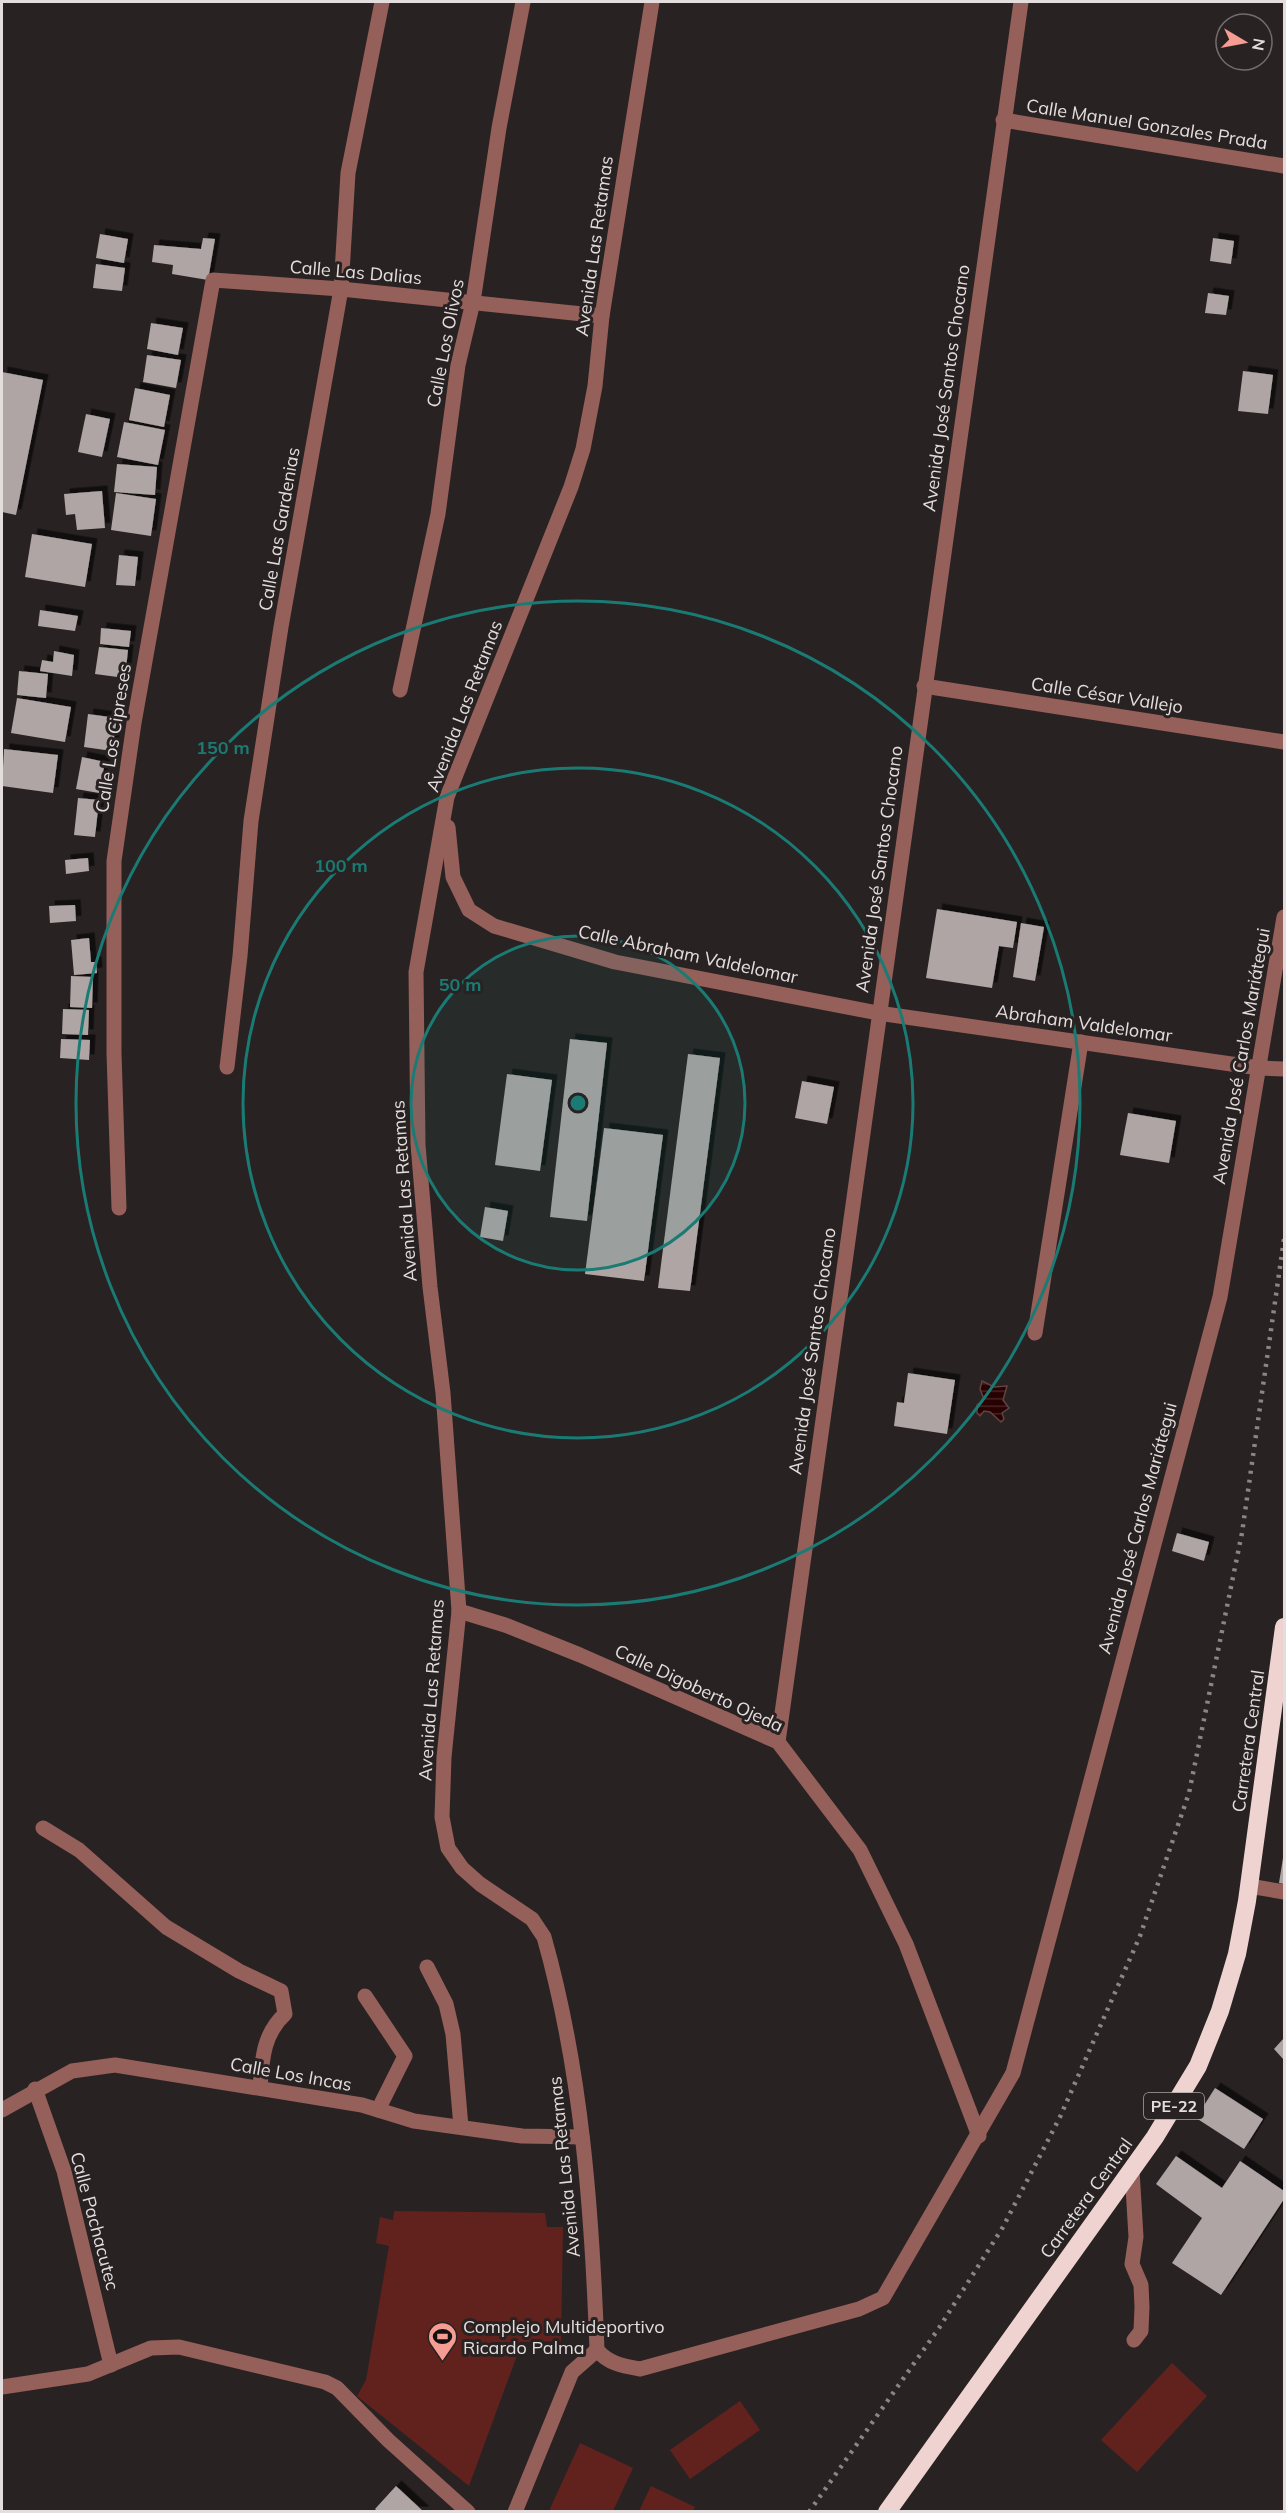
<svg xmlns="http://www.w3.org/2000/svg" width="1286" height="2513" font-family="Mulish,sans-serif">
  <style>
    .grass { fill: #61221e }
    .water { fill: url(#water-rules); stroke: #604342; stroke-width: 1.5 }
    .building { fill: #aea5a4; filter: url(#shadow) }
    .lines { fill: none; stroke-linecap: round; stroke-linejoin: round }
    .minor { stroke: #955f5a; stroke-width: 15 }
    .highway { stroke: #efd3d0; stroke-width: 18 }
    .rail { stroke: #8b8585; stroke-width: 4.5; stroke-dasharray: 3 6; stroke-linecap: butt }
    .ring { fill: none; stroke: #1a7b74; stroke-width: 3 }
    .labels { text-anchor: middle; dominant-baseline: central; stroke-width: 6; stroke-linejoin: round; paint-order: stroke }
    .shield { fill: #292222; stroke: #aba6a5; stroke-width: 1.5 }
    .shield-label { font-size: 16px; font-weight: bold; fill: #e3dedd }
    .street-label { font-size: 18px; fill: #e3dedd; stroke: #292222 }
    .poi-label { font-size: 18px; fill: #e3dedd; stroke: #292222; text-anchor: start }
    .centre { fill: #1a7b74; stroke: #292222; stroke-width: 3 }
    .ring-label { font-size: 18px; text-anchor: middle; font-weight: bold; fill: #1a7b74; stroke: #292222; stroke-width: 6; stroke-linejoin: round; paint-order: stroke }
  </style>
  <defs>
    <pattern id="water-rules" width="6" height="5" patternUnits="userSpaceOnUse" patternTransform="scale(1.5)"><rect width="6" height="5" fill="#280000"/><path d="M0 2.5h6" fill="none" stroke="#472525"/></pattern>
    <filter id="shadow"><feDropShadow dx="5.5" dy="-5.5" stdDeviation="0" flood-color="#0009"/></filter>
  </defs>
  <rect width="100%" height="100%" fill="#292222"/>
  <!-- grass -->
  <g class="grass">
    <path d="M394 2211 545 2213 547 2227H563L561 2341 522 2342 469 2486 357 2396 366 2380 389 2246 376 2243 380 2217 393 2220Z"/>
    <path d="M1172 2363 1207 2396 1137 2472 1101 2440Z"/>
    <path d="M740 2401 760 2430 690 2479 670 2450Z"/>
    <path d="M580 2443 633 2468 613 2511H549Z"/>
    <path d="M651 2486 695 2507 693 2511H639Z"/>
  </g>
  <!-- water -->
  <path class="water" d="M982 1381 994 1387 1007 1386 1003 1400 1009 1408 1002 1413 1004 1419 1001 1422 990 1412 984 1411 980 1416 977 1413V1405L984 1399 980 1389Z"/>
  <!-- building -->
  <g class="building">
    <path d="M100 234 128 239 124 263 96 258Z"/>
    <path d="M203 238 215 239 208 280 172 274 173 265 152 262 154 245 201 249Z"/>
    <path d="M1213 238 1234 241 1231 264 1210 261Z"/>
    <path d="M96 264 125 268 122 291 93 288Z"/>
    <path d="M1208 293 1229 296 1226 315 1205 313Z"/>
    <path d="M151 323 183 328 178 355 147 349Z"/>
    <path d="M147 355 181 360 176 388 143 382Z"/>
    <path d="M1243 371 1273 375 1268 414 1238 411Z"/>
    <path d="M2 372 43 380 16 515 2 512Z"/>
    <path d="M135 388 170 395 164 427 129 420Z"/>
    <path d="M86 414 110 419 102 457 78 452Z"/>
    <path d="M124 422 165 430 158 465 117 457Z"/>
    <path d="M117 464 157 467 155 495 114 492Z"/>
    <path d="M102 491 105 528 77 530 75 514 66 515 64 494Z"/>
    <path d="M116 493 156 499 151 536 111 530Z"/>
    <path d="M32 534 92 544 85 587 25 577Z"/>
    <path d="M119 555 138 557 135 586 116 585Z"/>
    <path d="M40 610 78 616 75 631 38 626Z"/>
    <path d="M101 628 131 631 129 647 100 644Z"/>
    <path d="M99 647 128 650 125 678 95 674Z"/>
    <path d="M54 651 74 655 72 676 40 671 42 660 53 662Z"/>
    <path d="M19 671 48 674 46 698 17 695Z"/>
    <path d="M17 698 71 707 65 742 11 733Z"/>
    <path d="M88 714 117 718 112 751 84 747Z"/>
    <path d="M4 749 58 755 53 793 2 786Z"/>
    <path d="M82 757 105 762 99 793 76 789Z"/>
    <path d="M78 798 99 800 95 837 74 835Z"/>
    <path d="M88 858 89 871 66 874 65 860Z"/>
    <path d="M75 905 76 921 50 923 49 906Z"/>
    <path d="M937 909 1017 922 1013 948 999 946 992 988 926 978Z"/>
    <path d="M1021 923 1044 927 1035 981 1013 977Z"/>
    <path d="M89 938 91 962H96L97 973 74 975 71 940Z"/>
    <path d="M71 976 93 977 92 1008 70 1007Z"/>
    <path d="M63 1009 89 1010 88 1035 62 1034Z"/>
    <path d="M61 1039 90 1040 89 1060 60 1058Z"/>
    <path d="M570 1039 607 1043 587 1221 550 1217Z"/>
    <path d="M688 1054 720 1058 690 1291 658 1288Z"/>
    <path d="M507 1074 552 1080 540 1171 495 1165Z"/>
    <path d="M802 1081 834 1087 827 1124 795 1118Z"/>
    <path d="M1128 1113 1176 1121 1169 1163 1120 1155Z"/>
    <path d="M604 1128 663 1135 644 1281 585 1274Z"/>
    <path d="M485 1207 508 1211 503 1241 480 1237Z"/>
    <path d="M908 1373 955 1380 947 1434 894 1426 897 1402 904 1403Z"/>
    <path d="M1177 1533 1209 1542 1204 1561 1172 1551Z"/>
    <path d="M1283 1858H1284V1884L1279 1883Z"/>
    <path d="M1284 2038V2060L1274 2049Z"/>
    <path d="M1215 2088 1263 2119 1244 2149 1196 2118Z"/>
    <path d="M1176 2156 1222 2188 1240 2161 1284 2191V2199L1221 2295 1172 2263 1202 2218 1156 2184Z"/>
    <path d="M396 2486 424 2512H378L375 2509Z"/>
  </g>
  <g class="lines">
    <!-- minor -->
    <g class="minor">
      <path d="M652 2 602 316 595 386 583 449 571 487 447 797 416 972 418 1145 430 1287 443 1393 459 1611 444 1757 442 1817 448 1848 462 1868 480 1884 532 1919 544 1937C582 2071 592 2212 597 2350 609 2364 623 2366 640 2369L859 2309 883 2298 1013 2073 1220 1297 1284 917"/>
      <path d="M1003 120 1284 166"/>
      <path d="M924 686 1284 742"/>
      <path d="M400 690 438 514 458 365 473 302 499 128 523 2"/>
      <path d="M448 827 453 877 469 910 494 926 615 962 878 1013 1259 1068 1284 1069"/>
      <path d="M227 1067 240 956 251 821 281 627 341 289 348 173 382 2"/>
      <path d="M119 1208 114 1053V861L134 723 213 280 341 289 602 316"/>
      <path d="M1035 1333 1081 1042"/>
      <path d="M459 1611 505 1625 580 1655 778 1742 860 1850 906 1944 979 2136"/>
      <path d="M778 1742 1021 2"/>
      <path d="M43 1828 79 1850 166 1927 239 1971 281 1991 285 2014C263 2034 262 2060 260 2088"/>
      <path d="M1249 1886 1284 1892"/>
      <path d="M427 1967 446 2004 453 2034 461 2127"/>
      <path d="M365 1996 405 2056 378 2110"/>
      <path d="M35 2089 64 2171 111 2365"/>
      <path d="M2 2110 72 2071 115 2065 362 2105 414 2121 522 2136 582 2137"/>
      <path d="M1132 2170 1136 2237 1132 2264 1141 2285 1142 2307 1141 2331 1134 2340"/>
      <path d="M2 2387 88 2374 151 2348 179 2347 325 2382 337 2388 388 2440 468 2512"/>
      <path d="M515 2512 572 2372 597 2350"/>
    </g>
    <!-- highway -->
    <path class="highway" d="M887 2512 1155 2137 1198 2066 1220 2011 1237 1954 1247 1901 1284 1627"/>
    <!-- rail -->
    <path class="rail" d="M809 2512 939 2328 1003 2227 1060 2117 1140 1936 1189 1793 1242 1533 1284 1239"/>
  </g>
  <!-- distance rings -->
  <circle cx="578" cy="1103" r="167" fill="#1a7b74" fill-opacity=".12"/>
  <g class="ring">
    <circle cx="578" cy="1103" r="167"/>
    <circle cx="578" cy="1103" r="335"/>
    <circle cx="578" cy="1103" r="502"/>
  </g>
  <!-- icons -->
  <defs>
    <symbol id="stadium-pin" viewBox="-11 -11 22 30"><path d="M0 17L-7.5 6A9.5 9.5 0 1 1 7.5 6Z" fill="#f59c93" stroke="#292222"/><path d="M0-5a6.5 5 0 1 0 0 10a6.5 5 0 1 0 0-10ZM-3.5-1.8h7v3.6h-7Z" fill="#111"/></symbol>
  </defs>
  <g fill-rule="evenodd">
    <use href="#stadium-pin" x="426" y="2320" width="33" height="45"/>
  </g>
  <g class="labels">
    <!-- shield labels -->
    <rect class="shield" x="1144" y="2093" width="60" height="26" rx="4.5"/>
    <g class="shield-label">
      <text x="1174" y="2106">PE-22</text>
    </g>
    <!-- street labels -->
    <g class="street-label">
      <text transform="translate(1147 124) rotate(9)">Calle Manuel Gonzales Prada</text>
      <text transform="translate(594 246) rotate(-82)">Avenida Las Retamas</text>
      <text transform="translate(356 272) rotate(5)">Calle Las Dalias</text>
      <text transform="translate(445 343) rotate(-79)">Calle Los Olivos</text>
      <text transform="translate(946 388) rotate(-82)">Avenida José Santos Chocano</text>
      <text transform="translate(279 529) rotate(-80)">Calle Las Gardenias</text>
      <text transform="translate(1107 695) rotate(9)">Calle César Vallejo</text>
      <text transform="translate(464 706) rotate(-69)">Avenida Las Retamas</text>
      <text transform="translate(113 738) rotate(-81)">Calle Los Cipreses</text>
      <text transform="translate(879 869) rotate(-82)">Avenida José Santos Chocano</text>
      <text transform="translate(688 954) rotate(12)">Calle Abraham Valdelomar</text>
      <text transform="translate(1084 1023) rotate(8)">Abraham Valdelomar</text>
      <text transform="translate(1241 1056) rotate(-80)">Avenida José Carlos Mariátegui</text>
      <text transform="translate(404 1191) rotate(-94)">Avenida Las Retamas</text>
      <text transform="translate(812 1351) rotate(-82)">Avenida José Santos Chocano</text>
      <text transform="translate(1137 1528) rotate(-75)">Avenida José Carlos Mariátegui</text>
      <text transform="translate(699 1688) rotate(25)">Calle Digoberto Ojeda</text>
      <text transform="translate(431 1690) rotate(-86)">Avenida Las Retamas</text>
      <text transform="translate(1248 1741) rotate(-82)">Carretera Central</text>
      <text transform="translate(291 2074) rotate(10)">Calle Los Incas</text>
      <text transform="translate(564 2167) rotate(-96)">Avenida Las Retamas</text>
      <text transform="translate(1086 2198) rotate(-54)">Carretera Central</text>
      <text transform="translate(95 2221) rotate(75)">Calle Pachacutec</text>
    </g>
    <!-- poi labels -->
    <g class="poi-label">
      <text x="463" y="2326">Complejo Multideportivo<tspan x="463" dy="21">Ricardo Palma</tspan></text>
    </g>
  </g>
  <circle cx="578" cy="1103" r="9" class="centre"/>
  <g class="ring-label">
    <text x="223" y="754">150 m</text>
    <text x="341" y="872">100 m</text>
    <text x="460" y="991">50 m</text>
  </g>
  <!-- border -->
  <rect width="1286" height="2513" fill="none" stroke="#e3dedd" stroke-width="6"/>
  <!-- north arrow -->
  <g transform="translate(1244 42) rotate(100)"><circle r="28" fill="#292222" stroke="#736d6d" stroke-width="1.5"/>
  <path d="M0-4.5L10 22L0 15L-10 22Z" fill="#f59c93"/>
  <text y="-9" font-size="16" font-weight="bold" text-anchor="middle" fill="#e3dedd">N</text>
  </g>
</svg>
